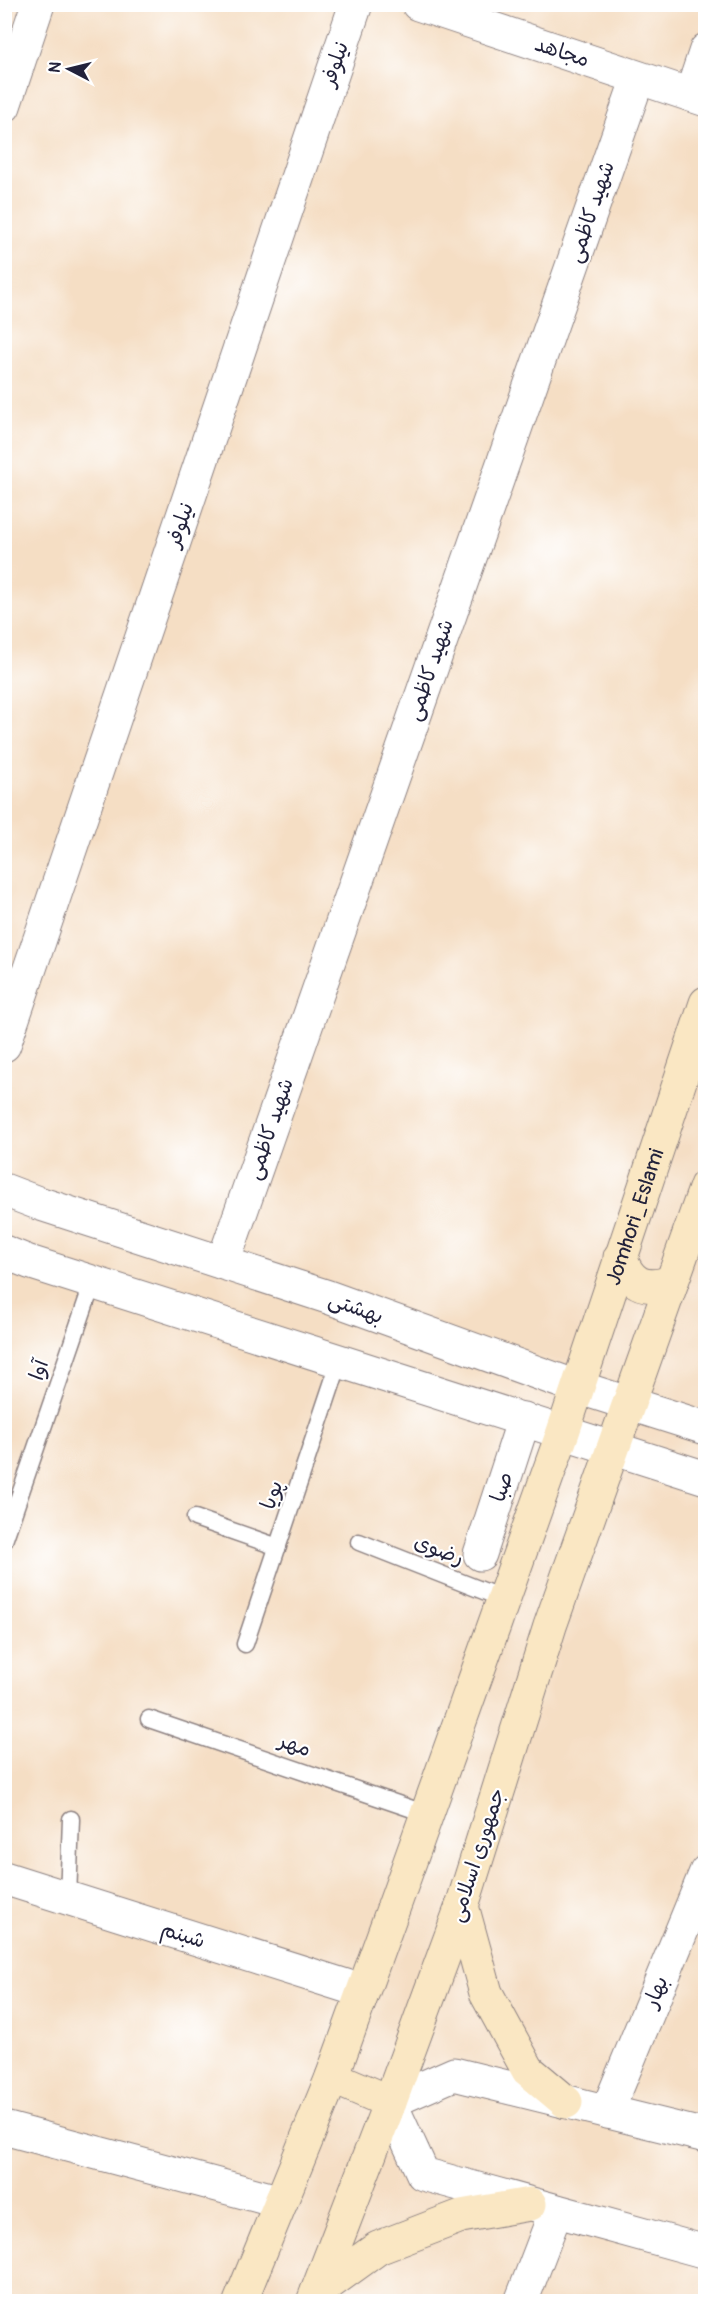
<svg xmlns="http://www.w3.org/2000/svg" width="710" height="2306" font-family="Pangolin,'Playpen Sans Arabic',sans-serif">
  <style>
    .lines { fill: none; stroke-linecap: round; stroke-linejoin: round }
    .service-casing { stroke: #8c8080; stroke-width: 19 }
    .minor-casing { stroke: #8c8080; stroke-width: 35 }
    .tertiary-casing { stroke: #8c8080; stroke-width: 35 }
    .secondary-casing { stroke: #8c8080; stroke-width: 35 }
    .service { stroke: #fff; stroke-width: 16 }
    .minor { stroke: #fff; stroke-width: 33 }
    .tertiary { stroke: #fff; stroke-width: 33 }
    .secondary { stroke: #fae7c3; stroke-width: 33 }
    .labels { text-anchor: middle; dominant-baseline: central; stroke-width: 4.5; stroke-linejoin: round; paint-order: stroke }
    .street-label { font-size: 21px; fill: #22223b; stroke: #fff }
  </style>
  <rect width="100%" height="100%" fill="#fff"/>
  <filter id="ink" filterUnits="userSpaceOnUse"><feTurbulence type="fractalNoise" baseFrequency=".0167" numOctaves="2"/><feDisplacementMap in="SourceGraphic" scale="12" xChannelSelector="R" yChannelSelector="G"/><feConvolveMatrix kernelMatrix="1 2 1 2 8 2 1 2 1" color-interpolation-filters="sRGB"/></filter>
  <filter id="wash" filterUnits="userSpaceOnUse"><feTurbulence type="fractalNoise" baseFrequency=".008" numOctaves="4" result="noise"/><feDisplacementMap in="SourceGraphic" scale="24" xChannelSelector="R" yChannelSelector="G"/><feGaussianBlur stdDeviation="1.35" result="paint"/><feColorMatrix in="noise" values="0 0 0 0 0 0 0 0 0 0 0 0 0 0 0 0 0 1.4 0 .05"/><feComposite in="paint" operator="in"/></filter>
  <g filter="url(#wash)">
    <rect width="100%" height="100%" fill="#f5dec4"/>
  </g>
  <g filter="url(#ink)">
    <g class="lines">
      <defs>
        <g id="service">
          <path d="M195 1518 278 1547"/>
          <path d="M4 1541 93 1282"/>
          <path d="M359 1542 504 1599"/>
          <path d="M245 1644 340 1360"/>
          <path d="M149 1719 427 1814"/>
          <path d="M68 1898 71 1819"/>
        </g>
        <g id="minor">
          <path d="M418 4 706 100"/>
          <path d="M691 95 706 50"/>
          <path d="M4 106 38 4"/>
          <path d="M4 1045 356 4"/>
          <path d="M223 1263 638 78"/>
          <path d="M480 1554 524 1419"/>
          <path d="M4 1878 362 1991"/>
          <path d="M607 2112 706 1872"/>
          <path d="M4 2128 281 2202"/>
          <path d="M521 2302 556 2211"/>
        </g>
        <g id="tertiary">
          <path d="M4 1190 38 1203 328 1297 577 1387 706 1428"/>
          <path d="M4 1252 29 1262 706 1478"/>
          <path d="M706 2136 454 2074 390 2102 423 2174 706 2252"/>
        </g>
        <g id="secondary">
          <path d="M620 1257C630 1284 644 1291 671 1282"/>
          <path d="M462 1906 486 1993 528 2070 566 2102"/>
          <path d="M332 2077 390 2102"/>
          <path d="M317 2292 378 2248 461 2216 530 2204"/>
          <path id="s1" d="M240 2302 332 2077 397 1898 563 1432 706 1003"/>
          <path d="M313 2302 390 2102 462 1906 550 1626 706 1186"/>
        </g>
      </defs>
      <!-- service casing -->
      <use href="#service" class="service-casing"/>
      <!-- minor casing -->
      <use href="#minor" class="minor-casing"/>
      <!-- tertiary casing -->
      <use href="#tertiary" class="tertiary-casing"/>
      <!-- secondary casing -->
      <use href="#secondary" class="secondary-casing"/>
      <!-- service -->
      <use href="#service" class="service"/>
      <!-- minor -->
      <use href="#minor" class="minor"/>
      <!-- tertiary -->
      <use href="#tertiary" class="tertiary"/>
      <!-- secondary -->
      <use href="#secondary" class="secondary"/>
    </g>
  </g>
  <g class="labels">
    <!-- street labels -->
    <g class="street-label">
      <text transform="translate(562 52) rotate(18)">مجاهد</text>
      <text transform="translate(335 64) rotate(-71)">نیلوفر</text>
      <text transform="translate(591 212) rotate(-71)">شهید کاظمی</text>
      <text transform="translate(180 525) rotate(-71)">نیلوفر</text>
      <text transform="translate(430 670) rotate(-71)">شهید کاظمی</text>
      <text transform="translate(270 1129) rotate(-71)">شهید کاظمی</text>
      <text stroke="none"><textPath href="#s1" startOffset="1155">Jomhori_Eslami</textPath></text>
      <text transform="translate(356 1308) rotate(20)">بهشتی</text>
      <text transform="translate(39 1370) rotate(-71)">آوا</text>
      <text transform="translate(502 1487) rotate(-72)">صبا</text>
      <text transform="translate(272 1495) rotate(-71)">پویا</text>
      <text transform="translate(439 1550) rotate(21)">رضوی</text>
      <text transform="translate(295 1745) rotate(19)">مهر</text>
      <text transform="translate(477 1855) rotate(-72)">جمهوری اسلامی</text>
      <text transform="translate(183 1935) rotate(18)">شبنم</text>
      <text transform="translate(656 1992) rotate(-68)">بهار</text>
    </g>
  </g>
  <!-- margin -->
  <rect width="710" height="2306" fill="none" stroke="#fff" stroke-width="24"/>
  <!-- north arrow -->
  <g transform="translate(69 69) rotate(277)" stroke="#ffffff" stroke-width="4.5" paint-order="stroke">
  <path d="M0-4.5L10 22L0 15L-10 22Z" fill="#22223b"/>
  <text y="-9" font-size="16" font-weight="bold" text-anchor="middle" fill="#22223b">N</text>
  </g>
</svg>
